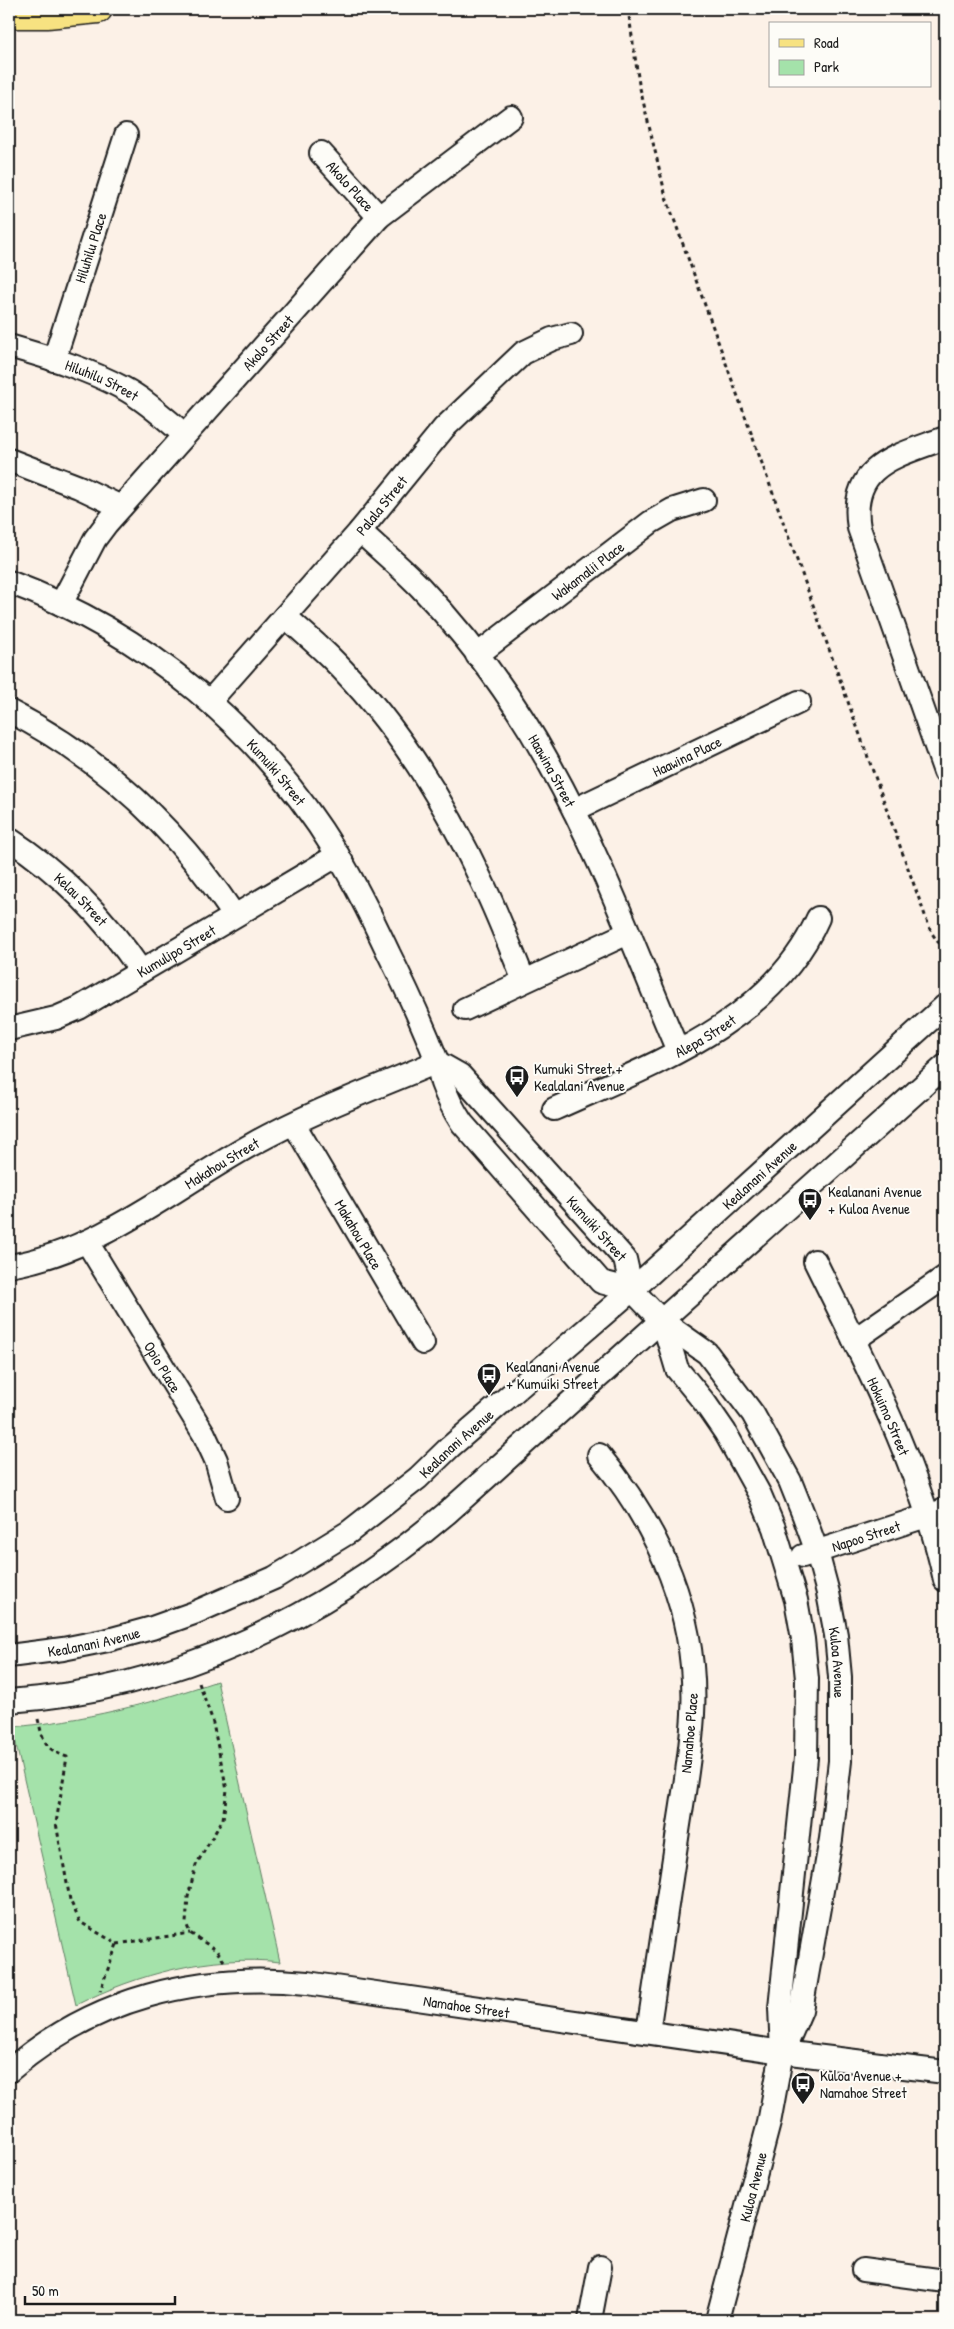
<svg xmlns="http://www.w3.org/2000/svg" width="954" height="2329" font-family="'Patrick Hand',sans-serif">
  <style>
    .green { fill: #a4e2aa; stroke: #607f63 }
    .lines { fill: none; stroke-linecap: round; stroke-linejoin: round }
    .minor-casing { stroke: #1c1c1c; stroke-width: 26 }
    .major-casing { stroke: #1c1c1c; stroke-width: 31 }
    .path { stroke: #1c1c1c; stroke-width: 3; stroke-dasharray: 4 4; stroke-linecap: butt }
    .minor { stroke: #fdfcf7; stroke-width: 22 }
    .major { stroke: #f7e281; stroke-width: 28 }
    .labels { text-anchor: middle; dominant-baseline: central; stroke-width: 4; stroke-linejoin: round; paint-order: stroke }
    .street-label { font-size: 15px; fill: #1c1c1c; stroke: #fdfcf7 }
    .poi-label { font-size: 15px; fill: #1c1c1c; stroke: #fdfcf7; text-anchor: start }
  </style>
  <rect width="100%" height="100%" fill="#fcf1e7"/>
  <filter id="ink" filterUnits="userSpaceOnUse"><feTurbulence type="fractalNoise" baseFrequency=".02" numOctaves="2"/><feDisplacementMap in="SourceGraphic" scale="10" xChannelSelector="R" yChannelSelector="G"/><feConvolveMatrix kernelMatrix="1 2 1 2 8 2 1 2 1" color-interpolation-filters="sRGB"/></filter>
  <g filter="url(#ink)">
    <!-- green -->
    <path class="green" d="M217 1681 280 1962C212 1954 137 1974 76 2005L12 1727C83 1721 150 1704 217 1681Z"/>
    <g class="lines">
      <defs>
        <g id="minor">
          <path id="s1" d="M321 153 379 217"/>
          <path id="s2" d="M9 346C47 357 88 369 123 388 146 400 164 418 184 434"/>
          <path id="s3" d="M54 360 126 135"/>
          <path d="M945 438C898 456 848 464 859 528L945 772"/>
          <path d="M9 460 79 487 121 507"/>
          <path id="s4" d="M360 531C380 550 402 568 421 588 471 641 515 701 550 765 601 856 637 955 678 1051"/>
          <path id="s5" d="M9 582C146 633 261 729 337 854 356 885 373 920 389 954 406 988 423 1025 437 1061 439 1068 440 1076 442 1083 447 1097 454 1111 462 1123L601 1282 632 1290"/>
          <path id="s6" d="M61 604 95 539 107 523 379 217 511 117"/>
          <path d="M285 616C300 630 316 643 330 657 395 721 446 804 484 886 499 917 511 949 524 981"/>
          <path id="s7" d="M477 655 651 522 672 510 704 500"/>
          <path id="s8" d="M210 701 360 531 444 428 523 353 552 339 571 334"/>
          <path d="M9 711C103 759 176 828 234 915"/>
          <path id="s9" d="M574 810 799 702"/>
          <path id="s10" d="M9 839C63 874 105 918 141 971"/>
          <path d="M465 1009 628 933"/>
          <path id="s11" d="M9 1029 56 1018 79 1008 338 855"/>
          <path id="s12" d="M437 1062 460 1075 625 1259 632 1290"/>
          <path id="s13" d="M554 1109C651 1065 772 1023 818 918"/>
          <path id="s14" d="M294 1124 423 1343"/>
          <path id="s15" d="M87 1242 204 1434 216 1460 227 1498"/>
          <path id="s16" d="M815 1261C865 1363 921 1468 945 1580"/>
          <path id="s17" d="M9 1266C100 1251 172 1189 251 1145 310 1112 375 1088 437 1062"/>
          <path id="s18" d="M632 1290 663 1322 707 1353 753 1414 790 1481 804 1516 817 1552 828 1593 836 1635 840 1677V1761L831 1839 801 2010 785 2047"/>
          <path d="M663 1322 677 1369 705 1403 725 1432 760 1495 774 1528 796 1600 803 1639 807 1679 806 1758 780 2008 782 2052 769 2123 717 2320"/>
          <path d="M854 1340 945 1277"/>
          <path d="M599 1455C660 1528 698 1617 693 1714 691 1755 683 1797 677 1838 667 1902 658 1967 648 2032"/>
          <path id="s19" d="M803 1556 945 1510"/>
          <path id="s20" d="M9 1656 63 1649 108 1640 152 1628 194 1613 274 1578 349 1532 418 1478 450 1447 632 1290 945 1006"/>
          <path d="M9 1701C174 1690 323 1618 448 1512L945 1066"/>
          <path id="s21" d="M9 2071C93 1998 198 1972 307 1983L782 2052 945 2072"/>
          <path d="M863 2270 945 2281"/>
          <path d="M590 2320 600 2267"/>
        </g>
        <path id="major" d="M9 14H47L98 9"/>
      </defs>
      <!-- minor casing -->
      <use href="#minor" class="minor-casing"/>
      <!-- major casing -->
      <use href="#major" class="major-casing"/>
      <!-- path -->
      <g class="path">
        <path d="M628 9 639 84 666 197 931 932 938 942 945 946"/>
        <path d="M199 1683 212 1719 227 1790 223 1819 196 1865 188 1897 186 1923 190 1933 216 1950 224 1961"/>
        <path d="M38 1719C43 1740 45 1750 67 1757L56 1823 70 1900 80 1922 117 1944 100 1991"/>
        <path d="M117 1944 190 1933"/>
      </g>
      <!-- minor -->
      <use href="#minor" class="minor"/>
      <!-- major -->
      <use href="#major" class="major"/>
    </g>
  </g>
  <!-- icons -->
  <defs>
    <symbol id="bus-pin" viewBox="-11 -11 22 30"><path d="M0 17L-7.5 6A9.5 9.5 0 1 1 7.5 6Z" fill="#1c1c1c" stroke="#fdfcf7"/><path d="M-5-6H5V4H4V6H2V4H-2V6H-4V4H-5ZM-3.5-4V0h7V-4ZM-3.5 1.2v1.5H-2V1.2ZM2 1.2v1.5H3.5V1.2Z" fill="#fff"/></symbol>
  </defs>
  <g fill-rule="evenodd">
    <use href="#bus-pin" x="503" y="1063" width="28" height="38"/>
    <use href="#bus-pin" x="796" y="1186" width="28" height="38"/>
    <use href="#bus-pin" x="475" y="1361" width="28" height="38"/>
    <use href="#bus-pin" x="789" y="2070" width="28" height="38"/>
  </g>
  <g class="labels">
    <!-- street labels -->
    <g class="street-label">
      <text stroke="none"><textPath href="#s1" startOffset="44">Akolo Place</textPath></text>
      <text stroke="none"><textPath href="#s3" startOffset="118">Hiluhilu Place</textPath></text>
      <text stroke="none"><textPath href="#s6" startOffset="335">Akolo Street</textPath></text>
      <text stroke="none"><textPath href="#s2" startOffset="99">Hiluhilu Street</textPath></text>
      <text stroke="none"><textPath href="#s8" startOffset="260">Palala Street</textPath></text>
      <text stroke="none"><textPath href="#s7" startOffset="139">Wakamalii Place</textPath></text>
      <text stroke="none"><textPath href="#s9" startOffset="125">Haawina Place</textPath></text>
      <text stroke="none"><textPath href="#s4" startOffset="309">Haawina Street</textPath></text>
      <text stroke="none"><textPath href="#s5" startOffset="332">Kumuiki Street</textPath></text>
      <text stroke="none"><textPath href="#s10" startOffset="94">Kelau Street</textPath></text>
      <text stroke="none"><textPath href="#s11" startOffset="186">Kumulipo Street</textPath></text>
      <text stroke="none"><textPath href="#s13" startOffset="168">Alepa Street</textPath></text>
      <text stroke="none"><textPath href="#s17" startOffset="238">Makahou Street</textPath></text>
      <text stroke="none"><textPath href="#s20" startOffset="910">Kealanani Avenue</textPath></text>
      <text stroke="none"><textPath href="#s12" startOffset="232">Kumuiki Street</textPath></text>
      <text stroke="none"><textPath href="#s14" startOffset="128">Makahou Place</textPath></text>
      <text stroke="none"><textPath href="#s15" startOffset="146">Opio Place</textPath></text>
      <text stroke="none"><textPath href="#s16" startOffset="172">Hokuimo Street</textPath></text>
      <text stroke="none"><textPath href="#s20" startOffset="505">Kealanani Avenue</textPath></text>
      <text stroke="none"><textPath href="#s19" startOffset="66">Napoo Street</textPath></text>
      <text stroke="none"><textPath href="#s20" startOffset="86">Kealanani Avenue</textPath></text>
      <text stroke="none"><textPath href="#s18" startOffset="440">Kuloa Avenue</textPath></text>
      <text transform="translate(689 1733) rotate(-85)">Namahoe Place</text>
      <text stroke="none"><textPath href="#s21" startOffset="481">Namahoe Street</textPath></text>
      <text transform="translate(753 2187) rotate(-76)">Kuloa Avenue</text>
    </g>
    <!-- poi labels -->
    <g class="poi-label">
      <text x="534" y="1068">Kumuki Street +<tspan x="534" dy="17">Kealalani Avenue</tspan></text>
      <text x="828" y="1191">Kealanani Avenue<tspan x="828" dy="17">+ Kuloa Avenue</tspan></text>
      <text x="506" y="1366">Kealanani Avenue<tspan x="506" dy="17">+ Kumuiki Street</tspan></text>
      <text x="820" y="2075">Kuloa Avenue +<tspan x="820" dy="17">Namahoe Street</tspan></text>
    </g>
  </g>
  <!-- margin -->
  <rect width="954" height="2329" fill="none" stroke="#fdfcf7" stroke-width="30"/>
  <rect x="15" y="15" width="924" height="2299" fill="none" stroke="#1c1c1c" stroke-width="2" filter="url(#ink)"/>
  <!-- legend -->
  <rect x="769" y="22" width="162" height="65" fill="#fdfcf7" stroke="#a3a29f"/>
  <rect x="779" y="39" width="25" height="8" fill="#f7e281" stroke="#a3a29f"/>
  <text x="814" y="48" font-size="15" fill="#1c1c1c">Road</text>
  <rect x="779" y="60" width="25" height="15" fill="#a4e2aa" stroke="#a3a29f"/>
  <text x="814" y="72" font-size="15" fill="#1c1c1c">Park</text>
  <!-- scale -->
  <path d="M25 2296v8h150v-8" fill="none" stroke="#1c1c1c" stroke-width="2.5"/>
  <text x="32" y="2296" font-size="15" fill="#1c1c1c" stroke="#fdfcf7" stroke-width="4" paint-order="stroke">50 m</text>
</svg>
